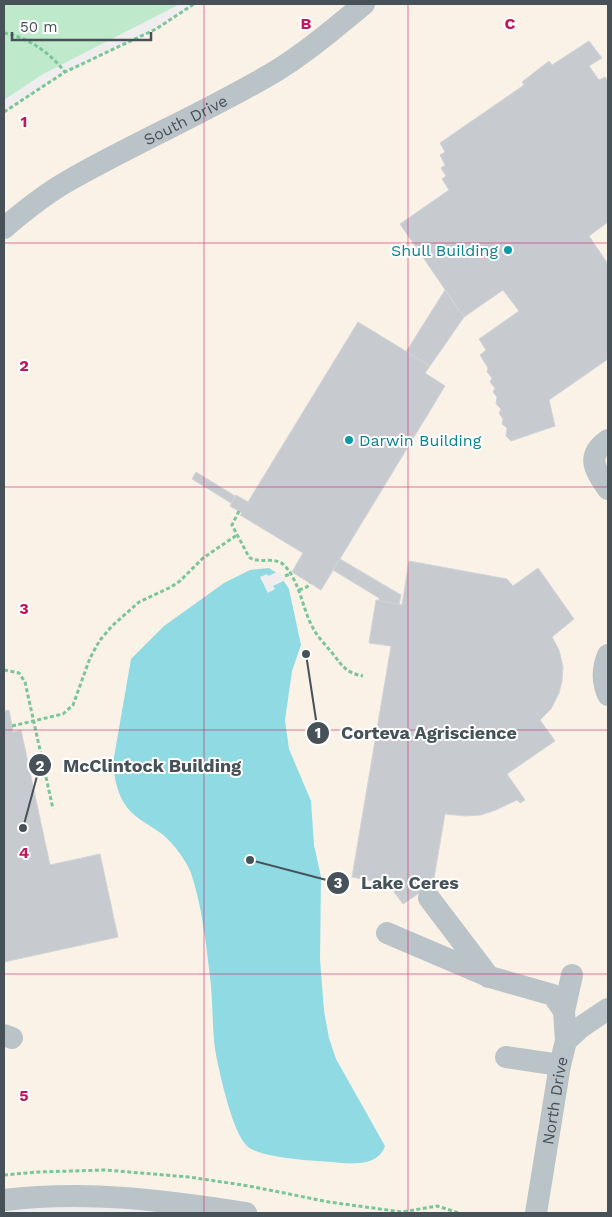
<svg xmlns="http://www.w3.org/2000/svg" width="612" height="1217" font-family="'Work Sans',sans-serif">
  <style>
    .commercial { fill: #faf2e7 }
    .green { fill: #beeacb }
    .water { fill: #8fdae3 }
    .pier { fill: #efeded }
    .building { fill: #c7cbcf; stroke: #d1d4d8 }
    .lines { fill: none; stroke-linecap: round; stroke-linejoin: round }
    .path { stroke: #7ac599; stroke-width: 3; stroke-dasharray: 4 2.5; stroke-linecap: butt }
    .minor { stroke: #b9c3c8; stroke-width: 22 }
    .grid { fill: none; stroke: #c2185b; stroke-width: 1; stroke-opacity: 0.55 }
    .culture-dot { fill: #0f9aa8; stroke: #fff; stroke-width: 2 }
    .labels { text-anchor: middle; dominant-baseline: central; stroke-width: 4; stroke-linejoin: round; paint-order: stroke }
    .street-label { font-size: 16px; fill: #475258; stroke: #fff }
    .culture-label { font-size: 16px; fill: #0d838f; stroke: #fff; text-anchor: end }
    .grid-label { font-size: 16px; text-anchor: middle; font-weight: bold; fill: #c2185b; stroke: #fff; stroke-width: 4; stroke-linejoin: round; paint-order: stroke }
    .leader { fill: none; stroke: #475258; stroke-width: 2 }
    .callout-dot { fill: #475258; stroke: #fff; stroke-width: 2 }
    .mark-label { font-size: 15px; text-anchor: middle; font-weight: bold; fill: #fff }
    .callout-label { font-size: 18px; text-anchor: middle; font-weight: bold; fill: #475258; stroke: #fff; stroke-width: 4; stroke-linejoin: round; paint-order: stroke }
  </style>
  <rect width="100%" height="100%" fill="#efeded"/>
  <!-- commercial -->
  <path class="commercial" d="M194 4H608V1213H246L4 1200V112L65 72 156 29Z"/>
  <!-- green -->
  <path class="green" d="M4 4H180L43 74 4 100Z"/>
  <!-- water -->
  <path class="water" d="M269 568 280 575 289 589 301 645 292 671 285 720 289 749 311 801 314 845 321 877 320 959 324 1011 329 1038 336 1059 385 1146C378 1167 350 1164 332 1162 314 1161 260 1158 247 1146 232 1132 219 1071 215 1049 212 1026 213 1001 210 977 206 943 202 906 191 873 186 860 173 843 162 834 149 824 133 818 124 803 117 792 114 776 113 763L131 659 164 626 224 583 250 570Z"/>
  <!-- pier -->
  <path class="pier" d="M279 571 286 580 273 586 275 589 268 593 260 577 267 574 268 576Z"/>
  <!-- building -->
  <g class="building">
    <path d="M589 41 602 58 589 66 599 80 605 77 608 81V222L589 236 608 264V359L549 400 555 426 511 441 506 436 507 428 502 424 503 419 499 413 501 409 496 404 497 397 493 392 495 388 490 382 492 378 487 372 488 368 480 355 486 350 479 339 519 311 503 290 464 317 400 224 449 190 442 179 446 176 441 168 445 165 440 155 445 152 440 143 524 85 522 82 549 61 552 65Z"/>
    <path d="M445 290 464 317 430 366 406 352Z"/>
    <path d="M358 322 430 366 425 373 445 386 321 590 292 572 303 553 240 515 242 513 230 506 236 495 248 502Z"/>
    <path d="M196 472 235 496 231 503 192 479Z"/>
    <path d="M340 559 401 595 399 605 379 601V598L333 570Z"/>
    <path d="M409 561 507 579 513 586 538 568 574 619 552 637 559 650 563 667 562 681 559 693 551 709 540 720 555 741 507 774 525 800 520 803 517 800 496 810 481 815 465 816 445 814 433 884 403 904 394 892 395 885 352 877 391 646 369 643 376 600 402 605Z"/>
    <path d="M9 710 13 732 21 730 50 865 100 854 118 937 4 962V711Z"/>
  </g>
  <g class="lines">
    <!-- path -->
    <g class="path">
      <path d="M4 33C28 37 50 53 65 72"/>
      <path d="M4 112 65 72 156 29 194 4"/>
      <path d="M239 511 232 525 249 557C259 565 275 555 285 566 300 583 302 607 312 626 317 637 326 645 333 654 343 667 347 673 363 676"/>
      <path d="M285 576 290 574"/>
      <path d="M299 590 307 587 310 583"/>
      <path d="M4 670 19 673 25 682 53 809"/>
      <path d="M12 726 63 714 73 705 90 658 100 640 112 626 139 602 171 587 180 581 203 558 237 535"/>
      <path d="M4 1175 38 1172 105 1170 189 1177 249 1186 329 1202 402 1212 437 1206 459 1213"/>
    </g>
    <!-- minor -->
    <g class="minor">
      <path id="s1" d="M4 228C24 211 45 194 68 181 136 142 209 111 276 71 307 52 336 27 364 4"/>
      <path d="M608 440C585 456 595 470 608 489"/>
      <path d="M608 655C602 669 602 681 608 695"/>
      <path d="M429 898 489 977"/>
      <path d="M387 933 490 977 553 995 564 1011 566 1041"/>
      <path d="M564 1011 572 975"/>
      <path d="M4 1035 12 1038"/>
      <path d="M506 1057 560 1065"/>
      <path d="M4 1200C87 1190 163 1200 246 1213"/>
      <path id="s2" d="M536 1213 560 1065 566 1041 581 1027 608 1009"/>
    </g>
  </g>
  <!-- grid -->
  <path class="grid" d="M204 4V1213M408 4V1213M4 243H608M4 487H608M4 730H608M4 974H608"/>
  <!-- markers -->
  <g class="culture-dot">
    <circle cx="508" cy="250" r="5"/>
    <circle cx="349" cy="440" r="5"/>
  </g>
  <g class="labels">
    <!-- street labels -->
    <g class="street-label">
      <text stroke="none"><textPath href="#s1" startOffset="212">South Drive</textPath></text>
      <text stroke="none"><textPath href="#s2" startOffset="114">North Drive</textPath></text>
    </g>
    <!-- culture labels -->
    <g class="culture-label">
      <text x="498" y="250">Shull Building</text>
      <text x="359" y="440" text-anchor="start">Darwin Building</text>
    </g>
  </g>
  <g class="grid-label">
    <text x="306" y="29">B</text>
    <text x="510" y="29">C</text>
    <text x="24" y="127">1</text>
    <text x="24" y="371">2</text>
    <text x="24" y="614">3</text>
    <text x="24" y="858">4</text>
    <text x="24" y="1101">5</text>
  </g>
  <!-- callouts -->
  <path class="leader" d="M306 654L318 733M23 828L40 765M250 860L338 883"/>
  <g class="callout-dot">
    <circle cx="306" cy="654" r="5"/>
    <circle cx="23" cy="828" r="5"/>
    <circle cx="250" cy="860" r="5"/>
    <circle cx="318" cy="733" r="12"/>
    <circle cx="40" cy="765" r="12"/>
    <circle cx="338" cy="883" r="12"/>
  </g>
  <g class="mark-label">
    <text x="318" y="738">1</text>
    <text x="40" y="771">2</text>
    <text x="338" y="888">3</text>
  </g>
  <g class="callout-label">
    <text x="429" y="739">Corteva Agriscience</text>
    <text x="152" y="772">McClintock Building</text>
    <text x="410" y="889">Lake Ceres</text>
  </g>
  <!-- border -->
  <rect width="612" height="1217" fill="none" stroke="#475258" stroke-width="10"/>
  <!-- scale -->
  <path d="M12 32v8h139v-8" fill="none" stroke="#475258" stroke-width="2.5"/>
  <text x="20" y="32" font-size="15" fill="#475258" stroke="#ffffff" stroke-width="4" paint-order="stroke">50 m</text>
</svg>
